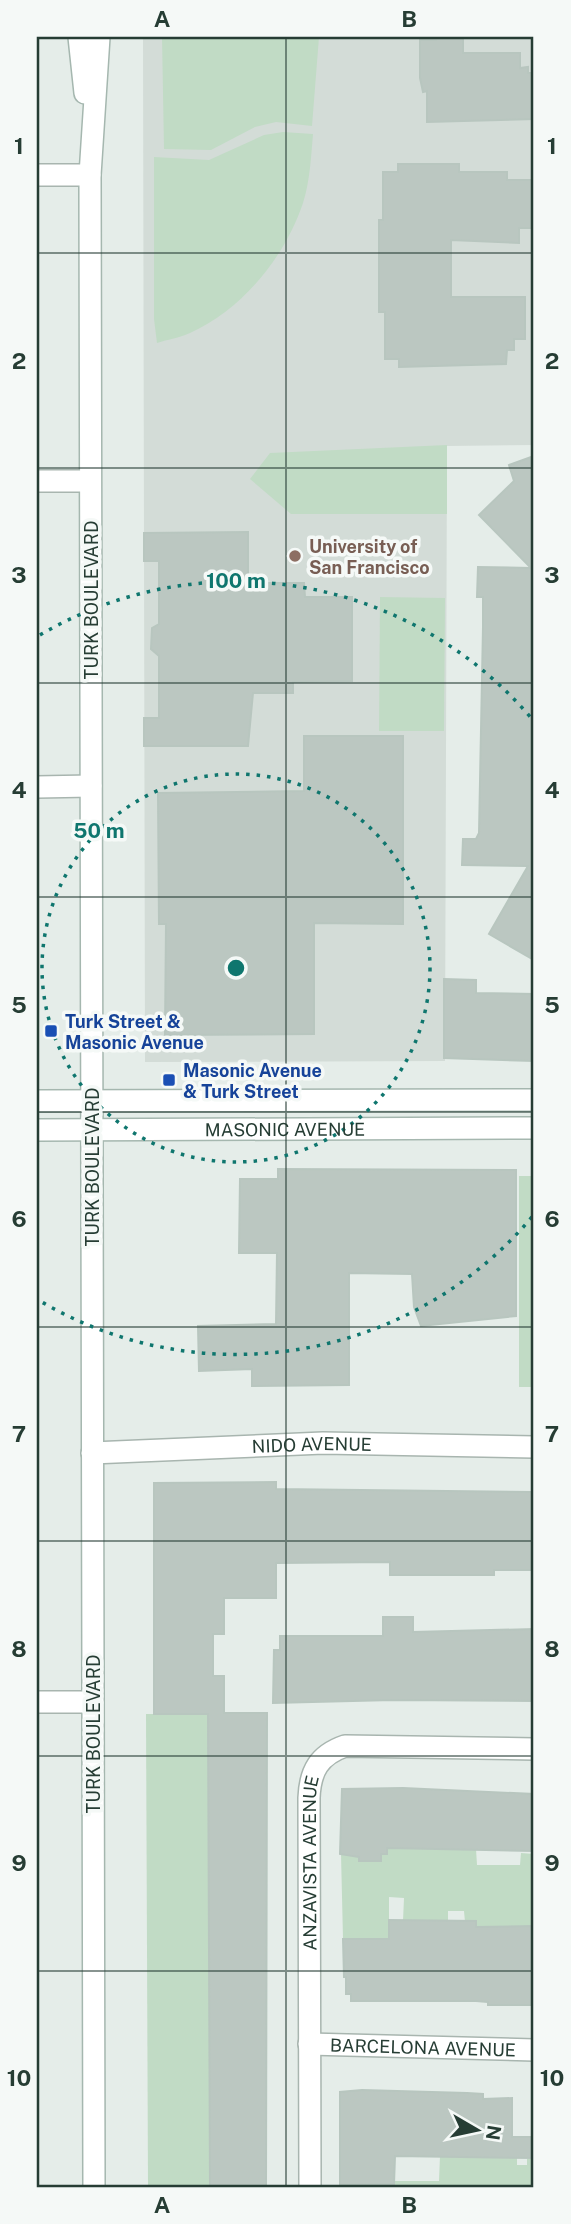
<svg xmlns="http://www.w3.org/2000/svg" width="571" height="2224" font-family="'Public Sans',sans-serif">
  <style>
    .built { fill: #d3dcd7 }
    .green { fill: #c1dbc5 }
    .building { fill: #bbc7c1; stroke: #b8c6bf; stroke-width: 2 }
    .lines { fill: none; stroke-linecap: round; stroke-linejoin: round }
    .street-casing { stroke: #a8b5af; stroke-width: 24 }
    .secondary-casing { stroke: #a5b7af; stroke-width: 24 }
    .street { stroke: #fff; stroke-width: 21 }
    .secondary { stroke: #fff; stroke-width: 21 }
    .grid { fill: none; stroke: #263d34; stroke-width: 2; stroke-opacity: 0.55 }
    .ring { fill: none; stroke: #0f766e; stroke-width: 3.5; stroke-dasharray: 3.5 7 }
    .education-dot { fill: #8d6e63; stroke: #f5f9f7; stroke-width: 2.5 }
    .transit-dot { fill: #1a4fb4; stroke: #f5f9f7; stroke-width: 2.5 }
    .labels { text-anchor: middle; dominant-baseline: central; stroke-width: 7; stroke-linejoin: round; paint-order: stroke }
    .education-label { font-size: 18px; font-weight: bold; fill: #785e54; stroke: #f5f9f7; text-anchor: start }
    .street-label { font-size: 18px; fill: #263d34; stroke: #f5f9f7 }
    .transit-label { font-size: 18px; font-weight: bold; fill: #164399; stroke: #f5f9f7; text-anchor: start }
    .centre { fill: #0f766e; stroke: #f5f9f7; stroke-width: 3.5 }
    .ring-label { font-size: 21px; text-anchor: middle; font-weight: bold; fill: #0f766e; stroke: #f5f9f7; stroke-width: 7; stroke-linejoin: round; paint-order: stroke }
    .neatline { fill: none; stroke: #263d34; stroke-width: 2.5 }
    .grid-label { font-size: 23px; text-anchor: middle; font-weight: bold; fill: #263d34 }
  </style>
  <rect width="100%" height="100%" fill="#e5ede9"/>
  <!-- built -->
  <path class="built" d="M143 37H534V445L447 446 445 1061 145 1062Z"/>
  <!-- green -->
  <g class="green">
    <path d="M162 37H319L312 126 276 122 255 127 211 150 164 149Z"/>
    <path d="M283 132 313 134C311 157 310 181 303 203 285 257 242 310 190 333 176 339 169 339 157 343L154 319V157L209 160 264 135Z"/>
    <path d="M447 445V514H291L250 479 270 453Z"/>
    <path d="M380 597 445 598 444 731H379Z"/>
    <rect x="519" y="1176" width="15" height="211"/>
    <path d="M146 1714H208L210 2187H148Z"/>
    <path d="M388 1848 476 1849 477 1865H520L521 1853 534 1854V1926L476 1927V1921L465 1922 464 1911H448V1921H403L404 1898 389 1897V1939H343L341 1854H359V1861H381V1854H387Z"/>
    <path d="M483 2153V2158H517V2165H527V2159H534V2187H342V2185L383 2186 394 2181H439L440 2156Z"/>
  </g>
  <!-- building -->
  <g class="building">
    <path d="M436 37H463V53H520V68L528 67V73H534V119L427 122V91L423 92 420 78V40H436Z"/>
    <path d="M398 164H459V172H507V180H534V228H519V243L451 240V297H525V339H514V350H507L506 364 399 367V359H385V312H379V220H383V172H398Z"/>
    <path d="M534 456V960L489 934 528 866 462 865 463 839H476L479 833 483 627V597H477L478 567 531 568 479 515 514 481 509 465Z"/>
    <path d="M248 532V583H304L305 597H352V681L293 682V693H253L248 746H144V718H159V656L151 649 152 628 159 624V561H144V533Z"/>
    <path d="M304 736H403V924L314 923V1034L165 1035 166 924H159L158 793 304 791Z"/>
    <path d="M444 979 476 980V993L534 994V1061L444 1058Z"/>
    <path d="M278 1169 516 1170V1316L421 1326 414 1307 412 1274 349 1273V1385L252 1386V1369L199 1371 198 1326 276 1324 277 1253H239L240 1179H278Z"/>
    <path d="M276 1482V1489L532 1492 534 1493V1570H494V1575H390V1562L276 1563V1598H224V1634H213V1676H224V1713H267L266 2187H210L208 1714H154V1483Z"/>
    <path d="M383 1617H413V1632L534 1629V1701L393 1700 273 1703 274 1650H280V1636H383Z"/>
    <path d="M403 1788 534 1794V1851L387 1848V1854H381V1861H359V1857L340 1854 342 1789Z"/>
    <path d="M389 1920 476 1921V1927L534 1926V2005H488V2002L476 2001H351V1994H346V1977H344L343 1939H389Z"/>
    <path d="M362 2090 467 2093 483 2094V2099L512 2098V2137H534V2158L395 2156 394 2184 340 2185V2092Z"/>
  </g>
  <g class="lines">
    <defs>
      <g id="street">
        <path d="M37 175H90"/>
        <path d="M37 481H90"/>
        <path d="M37 787 91 786"/>
        <path id="s1" d="M92 1453 323 1443 534 1447"/>
        <path d="M37 1702H93"/>
        <path id="s2" d="M309 2044 534 2050"/>
        <path id="s3" d="M310 2187 309 1798C310 1771 319 1755 345 1746L534 1749"/>
      </g>
      <g id="secondary">
        <path d="M79 37 85 93"/>
        <path d="M37 1101 534 1100"/>
        <path id="s4" d="M37 1130 534 1128"/>
        <path d="M94 2187 90 175 99 37"/>
      </g>
    </defs>
    <!-- street casing -->
    <use href="#street" class="street-casing"/>
    <!-- secondary casing -->
    <use href="#secondary" class="secondary-casing"/>
    <!-- street -->
    <use href="#street" class="street"/>
    <!-- secondary -->
    <use href="#secondary" class="secondary"/>
  </g>
  <!-- grid -->
  <path class="grid" d="M286 37V2187M37 253H534M37 468H534M37 683H534M37 897H534M37 1112H534M37 1327H534M37 1541H534M37 1756H534M37 1971H534"/>
  <!-- distance rings -->
  <g class="ring">
    <circle cx="236" cy="968" r="194"/>
    <path d="M532 1217A387 387 0 0 1 40 1301M40 635A387 387 0 0 1 532 719"/>
  </g>
  <!-- markers -->
  <circle class="education-dot" cx="295" cy="556" r="7"/>
  <g class="transit-dot">
    <rect x="44" y="1024" width="14" height="14" rx="3.5"/>
    <rect x="162" y="1073" width="14" height="14" rx="3.5"/>
  </g>
  <g class="labels">
    <!-- education labels -->
    <g class="education-label">
      <text x="309" y="546">University of<tspan x="309" dy="21">San Francisco</tspan></text>
    </g>
    <!-- street labels -->
    <g class="street-label">
      <text transform="translate(91 600) rotate(-90)">TURK BOULEVARD</text>
      <text stroke="none"><textPath href="#s4" startOffset="248">MASONIC AVENUE</textPath></text>
      <text transform="translate(92 1167) rotate(-90)">TURK BOULEVARD</text>
      <text stroke="none"><textPath href="#s1" startOffset="220">NIDO AVENUE</textPath></text>
      <text transform="translate(93 1734) rotate(-90)">TURK BOULEVARD</text>
      <text stroke="none"><textPath href="#s3" startOffset="324">ANZAVISTA AVENUE</textPath></text>
      <text stroke="none"><textPath href="#s2" startOffset="114">BARCELONA AVENUE</textPath></text>
    </g>
    <!-- transit labels -->
    <g class="transit-label">
      <text x="65" y="1021">Turk Street &amp;<tspan x="65" dy="21">Masonic Avenue</tspan></text>
      <text x="183" y="1070">Masonic Avenue<tspan x="183" dy="21">&amp; Turk Street</tspan></text>
    </g>
  </g>
  <circle cx="236" cy="968" r="10" class="centre"/>
  <g class="ring-label">
    <text x="236" y="588">100 m</text>
    <text x="99" y="838">50 m</text>
  </g>
  <!-- border -->
  <rect width="571" height="2224" fill="none" stroke="#f5f9f7" stroke-width="77"/>
  <!-- north arrow -->
  <g transform="translate(477 2130) rotate(99)" stroke="#f5f9f7" stroke-width="5" paint-order="stroke">
  <path d="M0-5L12 26L0 18L-12 26Z" fill="#263d34"/>
  <text y="-10" font-size="19" font-weight="bold" text-anchor="middle" fill="#263d34">N</text>
  </g>
  <rect x="38" y="38" width="494" height="2148" class="neatline"/>
  <g class="grid-label">
    <text x="162" y="27">A</text>
    <text x="409" y="27">B</text>
    <text x="19" y="154">1</text>
    <text x="552" y="154">1</text>
    <text x="19" y="369">2</text>
    <text x="552" y="369">2</text>
    <text x="19" y="583">3</text>
    <text x="552" y="583">3</text>
    <text x="19" y="798">4</text>
    <text x="552" y="798">4</text>
    <text x="19" y="1013">5</text>
    <text x="552" y="1013">5</text>
    <text x="19" y="1227">6</text>
    <text x="552" y="1227">6</text>
    <text x="19" y="1442">7</text>
    <text x="552" y="1442">7</text>
    <text x="19" y="1657">8</text>
    <text x="552" y="1657">8</text>
    <text x="19" y="1871">9</text>
    <text x="552" y="1871">9</text>
    <text x="19" y="2086">10</text>
    <text x="552" y="2086">10</text>
    <text x="162" y="2213">A</text>
    <text x="409" y="2213">B</text>
  </g>
</svg>
